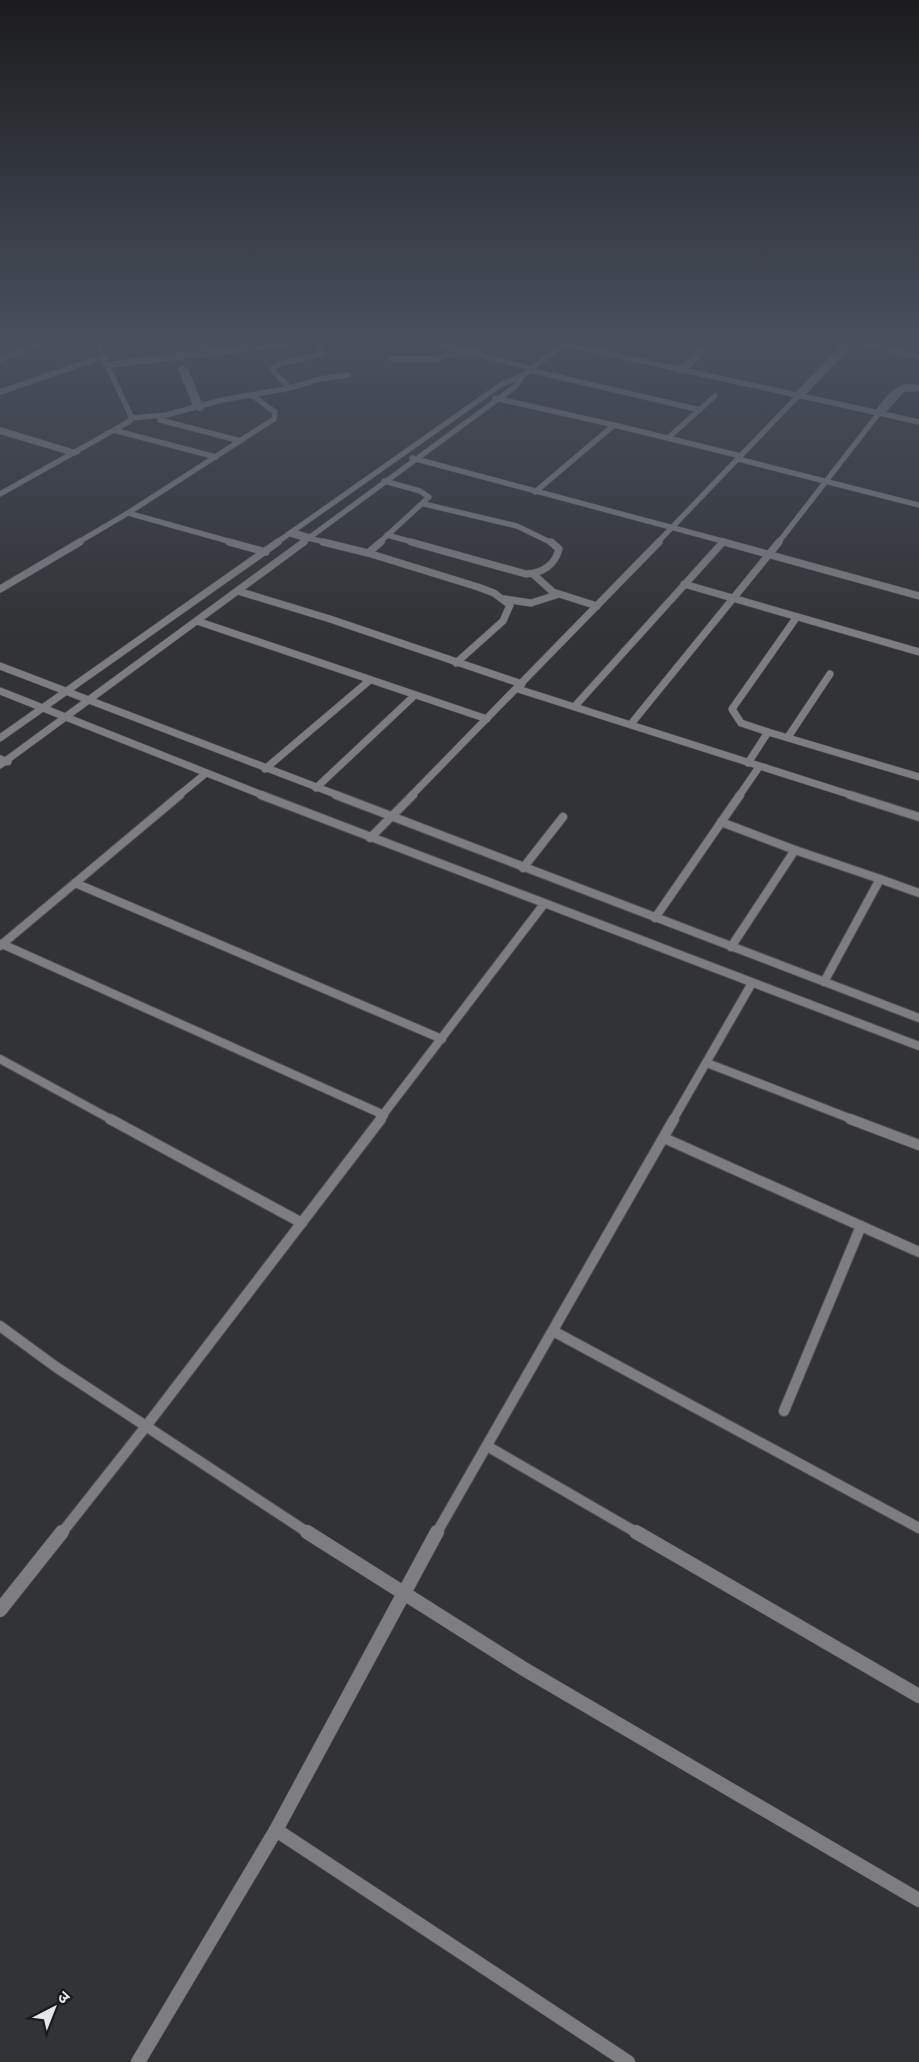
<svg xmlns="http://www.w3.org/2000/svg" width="919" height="2062" font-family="Manrope,'Noto Sans Devanagari',sans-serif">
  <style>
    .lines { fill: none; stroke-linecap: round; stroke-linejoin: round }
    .lane-far4-casing { stroke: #4f4f53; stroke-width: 6 }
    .lane-far3-casing { stroke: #4f4f53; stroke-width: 8 }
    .lane-far2-casing { stroke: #4f4f53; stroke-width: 10 }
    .lane-far1-casing { stroke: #4f4f53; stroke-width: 12 }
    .lane-casing { stroke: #4f4f53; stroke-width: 15 }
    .street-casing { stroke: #4f4f53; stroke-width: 1 }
    .lane-far4 { stroke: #7d7d82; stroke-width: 5 }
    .lane-far3 { stroke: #7d7d82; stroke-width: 7 }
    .lane-far2 { stroke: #7d7d82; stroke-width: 8 }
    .lane-far1 { stroke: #7d7d82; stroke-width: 10 }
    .lane { stroke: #7d7d82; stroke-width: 14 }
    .street { fill: #7d7d82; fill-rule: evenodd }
  </style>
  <rect width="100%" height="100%" fill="#323336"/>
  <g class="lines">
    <defs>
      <g id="lane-far4">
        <path d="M320 344 322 354 279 364 273 368 274 372 290 388 319 379 348 375"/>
        <path d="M564 344 879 413 778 543"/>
        <path d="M529 370 700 410"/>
        <path d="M495 398 614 425 535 492"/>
        <path d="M879 413 919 422"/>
        <path d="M131 418 166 415 222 400 290 388"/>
        <path d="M160 420 241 441"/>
        <path d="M614 425 741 456"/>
        <path d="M117 431 216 457"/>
        <path d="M668 438 715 396"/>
        <path d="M412 458 730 543"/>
        <path d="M738 459 919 505"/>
        <path d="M0 494 130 421 131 416 97 344"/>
        <path d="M424 504 517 526 552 543"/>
        <path d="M387 535 416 543"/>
        <path d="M308 538 329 543"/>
        <path d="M77 543 128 513"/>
        <path d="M235 543 128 513 274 419 275 412 253 396 246 395"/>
        <path d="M276 543 502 384 522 376 564 344"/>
        <path d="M302 543 516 386 522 376"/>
        <path d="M379 543 429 497 420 491 384 481"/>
        <path d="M657 543 797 397"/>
        <path d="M722 543 724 541"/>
      </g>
      <g id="lane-far3">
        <path d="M229 542 266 552"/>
        <path d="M323 542 368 553 381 542"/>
        <path d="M411 542 526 574C542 573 555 565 559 549L551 542"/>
        <path d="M724 542 919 596"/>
        <path d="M368 553 478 587 494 593 510 605 503 621 456 663"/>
        <path d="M533 574 553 592 597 606"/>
        <path d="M684 584 919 652"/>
        <path d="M0 589 80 542"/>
        <path d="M238 591 330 619 522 684"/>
        <path d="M504 599 531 603 556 595"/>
        <path d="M197 621 487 719"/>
        <path d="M0 666 340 796"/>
        <path d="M518 689 854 796"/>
        <path d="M0 691 265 796"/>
        <path d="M575 706 723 542"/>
        <path d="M631 724 779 542"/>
        <path d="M768 732 741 723 732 709 796 618"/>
        <path d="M788 737 830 674"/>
        <path d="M0 738 278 542"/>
        <path d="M748 763 768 732 919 777"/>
        <path d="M0 765 304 542"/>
        <path d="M265 769 370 680"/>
        <path d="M316 788 415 695"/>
        <path d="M178 796 205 774"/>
        <path d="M411 796 659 542"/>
        <path d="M739 796 759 767"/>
      </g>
      <g id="lane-far2">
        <path d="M261 795 919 1046"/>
        <path d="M336 795 919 1018"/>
        <path d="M850 795 919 817"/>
        <path d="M721 822 795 850 731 947"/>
        <path d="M370 838 413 795"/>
        <path d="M795 850 880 879 824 982"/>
        <path d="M523 868 563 817"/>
        <path d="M880 879 919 893"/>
        <path d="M75 883 442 1039"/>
        <path d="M655 918 740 795"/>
        <path d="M2 944 384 1115"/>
        <path d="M0 946 180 795"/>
        <path d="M0 1059 112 1120"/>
        <path d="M707 1063 854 1120"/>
        <path d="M379 1120 544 904"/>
        <path d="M673 1120 752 983"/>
      </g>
      <g id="lane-far1">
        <path d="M110 1119 302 1223"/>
        <path d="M850 1119 919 1145"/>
        <path d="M664 1138 919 1252"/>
        <path d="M0 1326 56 1367 310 1534"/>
        <path d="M553 1331 919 1528"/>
        <path d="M784 1411 861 1226"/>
        <path d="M487 1446 639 1534"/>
        <path d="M61 1534 147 1425 381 1119"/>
        <path d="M436 1534 674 1119"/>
      </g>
      <g id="lane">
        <path d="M307 1532 524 1669 919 1900"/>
        <path d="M636 1532 919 1696"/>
        <path d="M0 1610 62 1532"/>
        <path d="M276 1830 628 2062"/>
        <path d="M138 2062 276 1830 437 1532"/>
      </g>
      <g id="street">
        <path d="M33 344H49L0 362V356Z"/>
        <path d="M197 344H207L209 349 253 344H291L286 347 108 368 103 365 108 362 200 350Z"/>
        <path d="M436 344H454L537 368 532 371 463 353 437 362H393L388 359 393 356H436L452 350Z"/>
        <path d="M705 344H716L684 373H676V369Z"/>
        <path d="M843 344H854L801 399H793V395Z"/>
        <path d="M859 344H878L919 354V360Z"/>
        <path d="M100 355 109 357 0 395V389Z"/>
        <path d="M183 366 188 369 204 408 203 410 199 411 194 408 178 369Z"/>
        <path d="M905 384 919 385V391L904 392 883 415H875L874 413C883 401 890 389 905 384Z"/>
        <path d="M0 427 78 451 80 453 74 456 0 434Z"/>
        <path d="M292 529 312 535 314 538 308 542 288 536 286 533Z"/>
        <path d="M0 755 10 759 12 762 10 765 0 766Z"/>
      </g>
    </defs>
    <!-- lane-far4 casing -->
    <use href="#lane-far4" class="lane-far4-casing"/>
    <!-- lane-far3 casing -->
    <use href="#lane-far3" class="lane-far3-casing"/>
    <!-- lane-far2 casing -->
    <use href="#lane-far2" class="lane-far2-casing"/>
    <!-- lane-far1 casing -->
    <use href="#lane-far1" class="lane-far1-casing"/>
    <!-- lane casing -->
    <use href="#lane" class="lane-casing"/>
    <!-- street casing -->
    <use href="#street" class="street-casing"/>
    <!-- lane-far4 -->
    <use href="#lane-far4" class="lane-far4"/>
    <!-- lane-far3 -->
    <use href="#lane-far3" class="lane-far3"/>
    <!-- lane-far2 -->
    <use href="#lane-far2" class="lane-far2"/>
    <!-- lane-far1 -->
    <use href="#lane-far1" class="lane-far1"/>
    <!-- lane -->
    <use href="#lane" class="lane"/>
    <!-- street -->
    <use href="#street" class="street"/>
  </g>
  <!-- sky -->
  <linearGradient id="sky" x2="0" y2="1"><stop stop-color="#1c1c1e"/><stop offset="0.54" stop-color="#49505d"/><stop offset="1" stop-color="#49505d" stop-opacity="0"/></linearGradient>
  <rect width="919" height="633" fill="url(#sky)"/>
  <!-- north arrow -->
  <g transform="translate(54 2008) rotate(42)" stroke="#1a1a1c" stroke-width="4.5" paint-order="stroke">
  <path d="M0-4.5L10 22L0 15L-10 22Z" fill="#e5e6e8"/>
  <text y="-9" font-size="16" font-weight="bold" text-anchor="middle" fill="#e5e6e8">उ</text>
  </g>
</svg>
